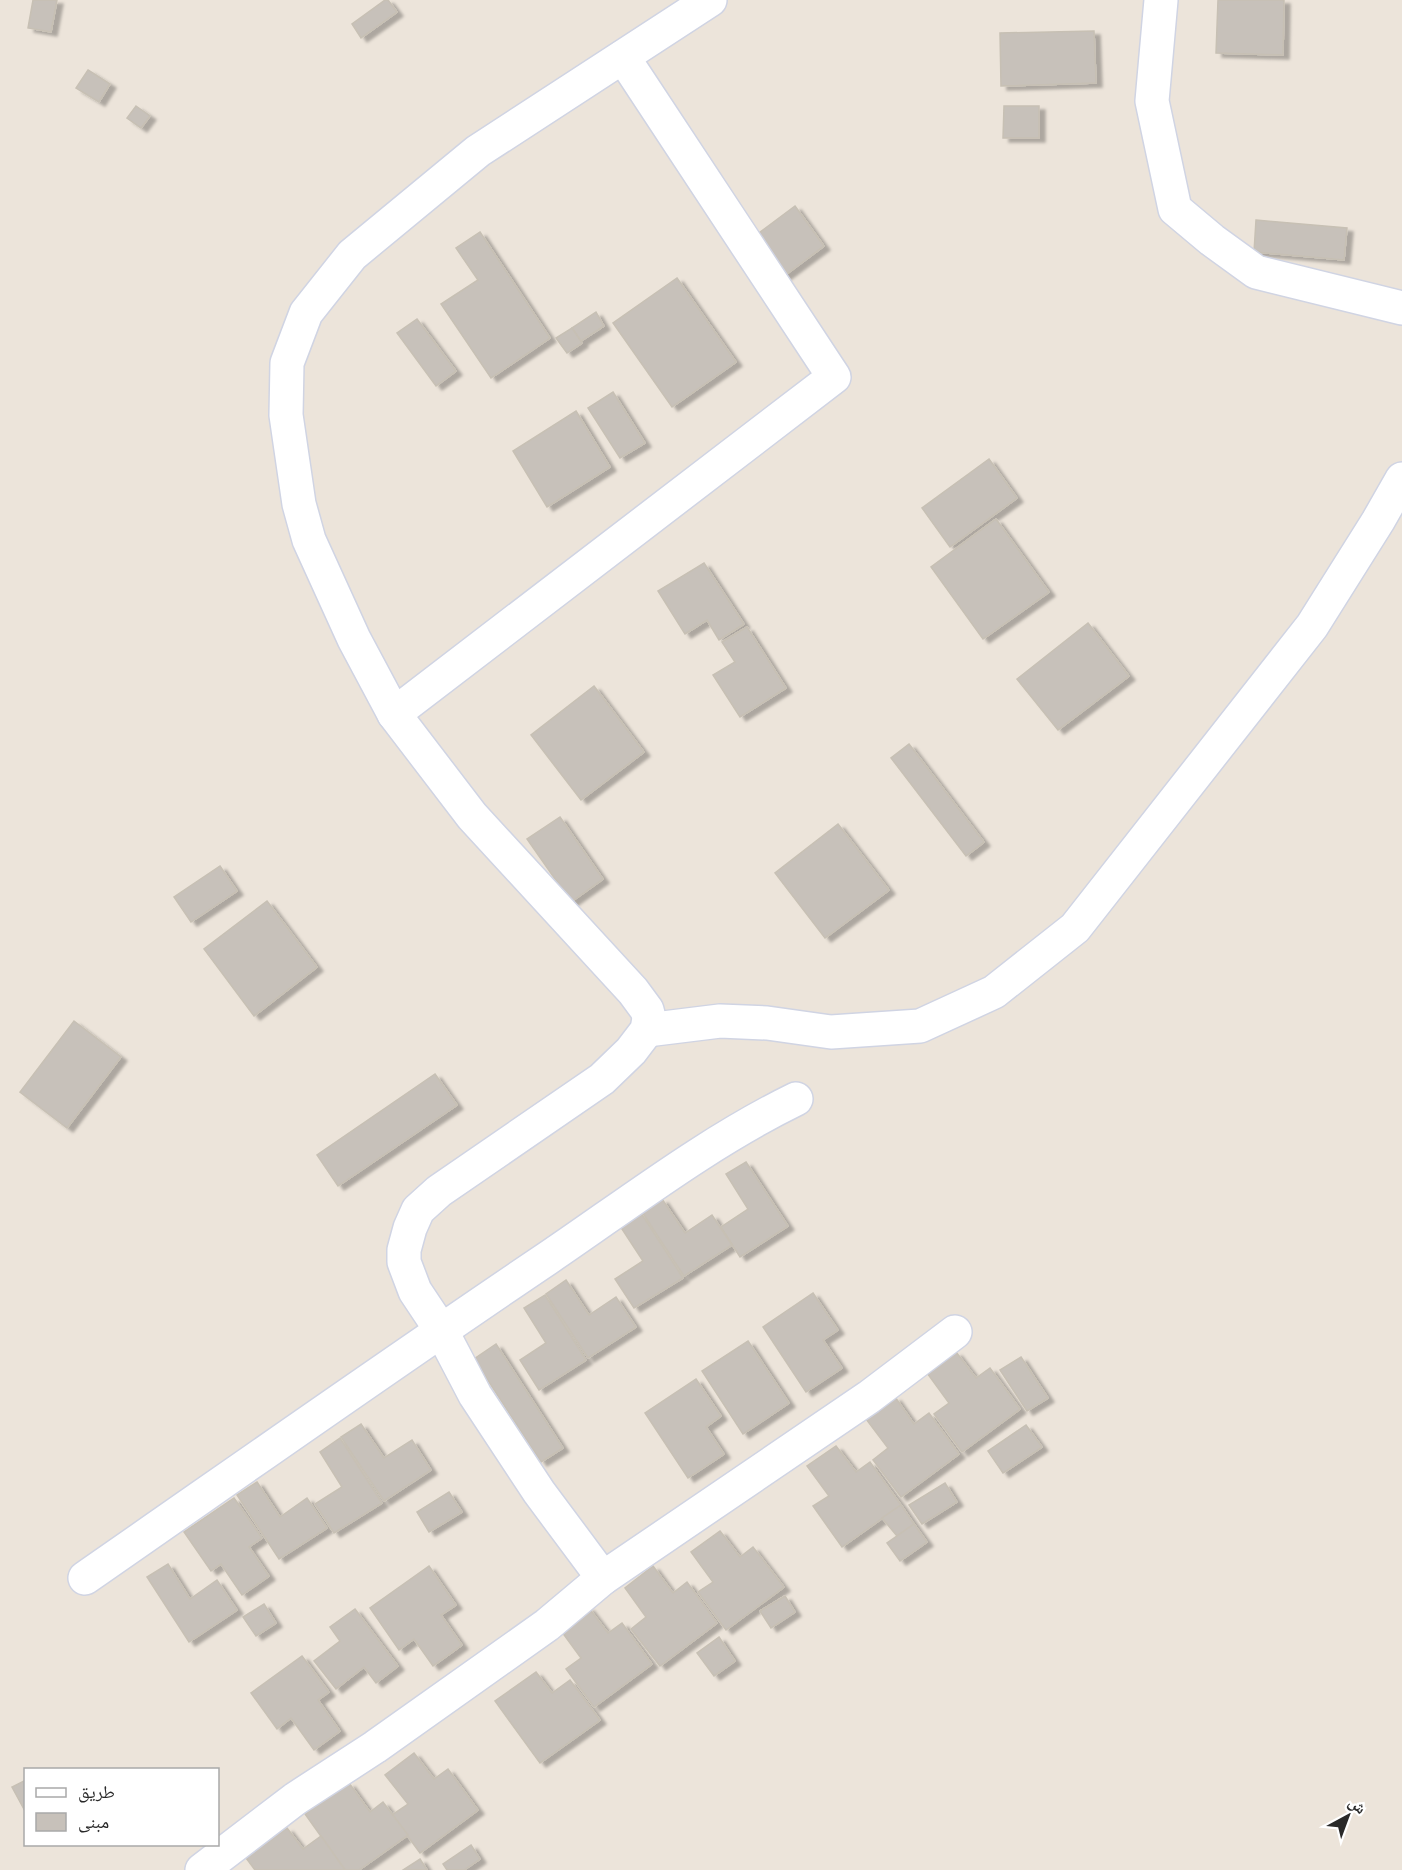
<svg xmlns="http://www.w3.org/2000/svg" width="1402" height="1870" font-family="'Sofia Sans Condensed','Noto Naskh Arabic',sans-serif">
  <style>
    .building { fill: #c7c1ba; stroke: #c7c0b4; stroke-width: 1.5; filter: url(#shadow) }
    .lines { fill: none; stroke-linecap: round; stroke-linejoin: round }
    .street-casing { stroke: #d0d4e3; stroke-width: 36 }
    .street { stroke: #fff; stroke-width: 33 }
  </style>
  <defs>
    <filter id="shadow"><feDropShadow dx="6" dy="4" stdDeviation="1.5" flood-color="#0004"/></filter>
  </defs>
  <rect width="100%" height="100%" fill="#ece4da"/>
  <!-- building -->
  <g class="building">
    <path d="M33 0H57L51 32 28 28Z"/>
    <path d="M385 0H388L397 12 361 38 352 24Z"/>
    <path d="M1218 0H1284L1283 55 1216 53Z"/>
    <path d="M1094 31 1096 83 1001 86 1000 33Z"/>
    <path d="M88 70 110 84 99 102 76 88Z"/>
    <path d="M136 106 150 116 141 128 127 118Z"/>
    <path d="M1004 106H1039V138H1003Z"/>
    <path d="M795 206 824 246 784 276 755 236Z"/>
    <path d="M1256 220 1347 228 1344 260 1254 252Z"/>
    <path d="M480 232 550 338 491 378 441 304 478 280 456 248Z"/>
    <path d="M677 278 736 362 672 407 613 323Z"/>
    <path d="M596 312 604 326 581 341 572 328Z"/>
    <path d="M417 319 456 371 436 386 397 333Z"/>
    <path d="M572 328 582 343 567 353 556 338Z"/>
    <path d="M613 392 645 443 620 458 588 408Z"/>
    <path d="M576 411 610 467 547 507 513 451Z"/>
    <path d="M989 459 1017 498 950 547 922 508Z"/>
    <path d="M996 519 1049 592 983 639 931 567Z"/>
    <path d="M704 563 744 624 719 640 707 620 685 634 658 591Z"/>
    <path d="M1088 623 1129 676 1058 730 1017 679Z"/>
    <path d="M747 627 786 688 740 717 713 675 735 662 722 642Z"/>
    <path d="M594 686 644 752 581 800 531 735Z"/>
    <path d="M909 744 984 842 966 856 891 758Z"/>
    <path d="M560 817 603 879 571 902 527 839Z"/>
    <path d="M838 824 889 890 825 938 775 873Z"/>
    <path d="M220 866 237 891 191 922 174 897Z"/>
    <path d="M267 901 317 967 254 1016 204 949Z"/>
    <path d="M74 1021 121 1057 67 1128 20 1092Z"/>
    <path d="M435 1074 457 1105 338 1186 317 1155Z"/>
    <path d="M746 1162 788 1226 740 1257 721 1227 748 1209 726 1174Z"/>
    <path d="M662 1199 685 1233 712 1215 732 1245 684 1276 642 1212Z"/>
    <path d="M641 1213 683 1278 634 1308 615 1279 643 1261 620 1226Z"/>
    <path d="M566 1280 589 1315 616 1297 636 1327 588 1358 546 1294Z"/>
    <path d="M813 1293 838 1330 823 1340 842 1368 806 1392 763 1327Z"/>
    <path d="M545 1295 586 1360 539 1390 520 1360 546 1343 524 1308Z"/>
    <path d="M748 1341 789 1403 743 1434 702 1371Z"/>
    <path d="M496 1344 563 1448 541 1462 474 1359Z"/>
    <path d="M956 1352 976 1378 990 1368 1020 1409 962 1452 934 1414 949 1403 927 1373Z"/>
    <path d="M1021 1357 1048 1398 1027 1411 1000 1370Z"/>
    <path d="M696 1379 721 1416 706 1427 724 1454 688 1478 645 1413Z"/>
    <path d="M895 1397 914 1424 929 1413 959 1454 901 1497 873 1460 888 1448 866 1419Z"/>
    <path d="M361 1424 384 1458 412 1440 431 1470 384 1501 341 1437Z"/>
    <path d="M1026 1425 1042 1447 1003 1473 988 1451Z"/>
    <path d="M340 1438 382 1503 334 1533 315 1504 342 1487 320 1452Z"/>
    <path d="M836 1446 856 1472 870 1462 901 1505 842 1547 813 1506 829 1496 807 1466Z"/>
    <path d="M257 1482 280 1517 307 1498 327 1528 279 1559 237 1495Z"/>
    <path d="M945 1483 957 1502 922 1524 909 1505Z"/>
    <path d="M449 1492 462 1512 429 1532 417 1512Z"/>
    <path d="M234 1498 262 1538 249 1547 269 1576 242 1595 221 1564 211 1571 184 1532Z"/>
    <path d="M901 1505 914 1524 897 1536 882 1518Z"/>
    <path d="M914 1524 927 1542 900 1561 887 1543Z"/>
    <path d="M720 1531 740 1557 753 1547 784 1587 726 1630 698 1592 713 1582 691 1552Z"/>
    <path d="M168 1564 190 1599 217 1580 237 1610 189 1642 147 1577Z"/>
    <path d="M429 1566 456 1605 441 1615 462 1645 433 1666 414 1639 399 1650 370 1608Z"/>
    <path d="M653 1566 673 1593 687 1582 717 1623 660 1666 631 1629 646 1617 625 1588Z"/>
    <path d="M785 1596 795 1612 771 1628 760 1611Z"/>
    <path d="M264 1604 276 1623 256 1636 243 1617Z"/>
    <path d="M588 1607 608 1633 622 1623 652 1664 594 1707 566 1669 581 1658 559 1628Z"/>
    <path d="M355 1609 398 1666 376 1683 364 1667 336 1689 314 1661 340 1641 330 1627Z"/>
    <path d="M719 1637 735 1661 714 1676 697 1653Z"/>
    <path d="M302 1656 329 1692 318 1700 340 1731 314 1750 291 1718 277 1729 251 1693Z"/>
    <path d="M536 1672 552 1693 570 1680 600 1720 540 1763 495 1701Z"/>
    <path d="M414 1753 434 1779 448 1769 478 1810 420 1853 392 1815 408 1804 385 1775Z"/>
    <path d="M26 1780V1813L12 1787Z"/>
    <path d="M349 1783 370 1812 383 1802 408 1835 359 1870H345L305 1814Z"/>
    <path d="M287 1828 303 1849 321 1836 345 1870H255L246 1858Z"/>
    <path d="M471 1845 480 1859 464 1870H447L443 1864Z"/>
    <path d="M420 1859 427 1870H403Z"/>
  </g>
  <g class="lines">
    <defs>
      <g id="street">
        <path d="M1161 0 1152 101 1175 209 1212 240 1256 272 1402 308"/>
        <path d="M394 714 834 377 623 57"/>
        <path d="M647 1030 720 1021 767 1023 831 1032 920 1026 994 992 1075 928 1312 626 1378 521 1402 479"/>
        <path d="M85 1578C239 1471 392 1363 548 1258 629 1203 708 1142 796 1099"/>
        <path d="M603 1578 539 1492 475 1395 441 1330 415 1291 404 1262V1250L410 1228 418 1210 439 1191 602 1079 631 1051 647 1030 649 1018 647 1010 633 991 472 816 394 714 354 639 309 540 299 504 286 415 287 363 306 313 352 255 478 151 710 0"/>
        <path d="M202 1870 295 1799 375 1747 547 1625 603 1578 869 1397 955 1332"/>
      </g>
    </defs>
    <!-- street casing -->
    <use href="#street" class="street-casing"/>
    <!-- street -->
    <use href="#street" class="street"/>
  </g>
  <!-- legend -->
  <rect x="24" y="1768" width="195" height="78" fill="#ffffff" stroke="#a9a9a9" stroke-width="1.5"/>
  <rect x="36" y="1788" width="30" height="9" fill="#ffffff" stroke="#a9a9a9" stroke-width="1.5"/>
  <text x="78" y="1798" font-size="18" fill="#292929">طريق</text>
  <rect x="36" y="1813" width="30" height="18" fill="#c7c1ba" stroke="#a9a9a9" stroke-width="1.5"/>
  <text x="78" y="1828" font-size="18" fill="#292929">مبنى</text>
  <!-- north arrow -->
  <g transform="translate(1348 1816) rotate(41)" stroke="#ffffff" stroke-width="4.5" paint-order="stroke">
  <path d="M0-4.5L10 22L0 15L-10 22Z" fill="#292929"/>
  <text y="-9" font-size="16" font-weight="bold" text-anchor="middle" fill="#292929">ش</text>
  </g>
</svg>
